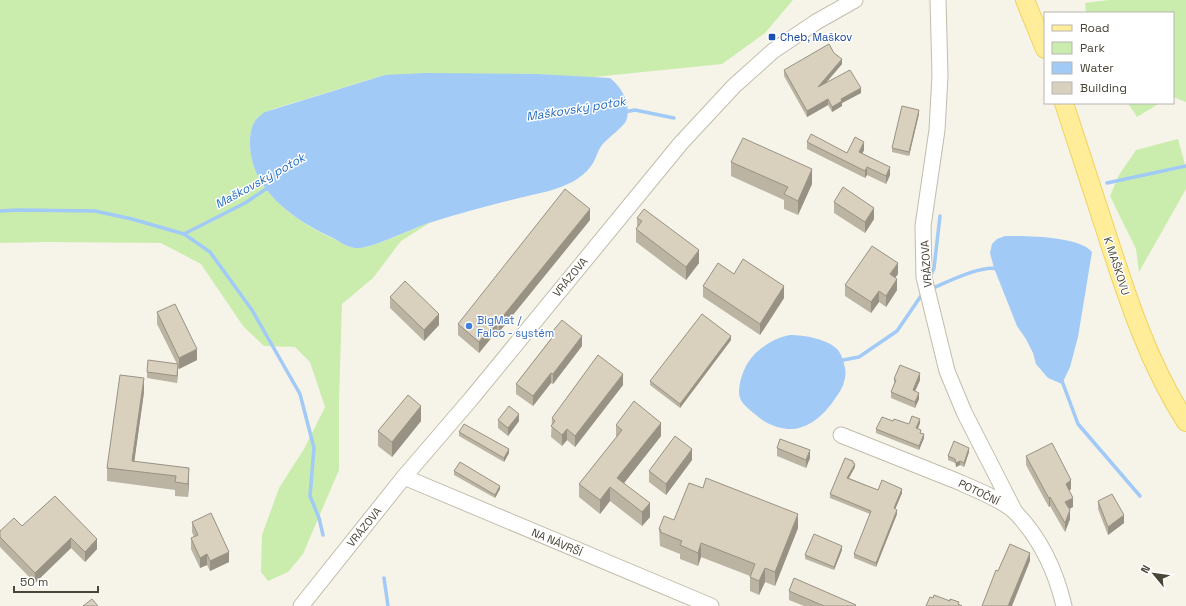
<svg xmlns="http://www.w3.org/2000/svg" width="1186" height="606" font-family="'Space Grotesk',sans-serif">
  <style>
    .green { fill: #caedae }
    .water { fill: #a1caf7 }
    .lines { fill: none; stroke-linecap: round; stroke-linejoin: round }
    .stream { stroke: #a1caf7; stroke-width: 3.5 }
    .minor-casing { stroke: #c2bdaa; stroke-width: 17 }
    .major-casing { stroke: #efd35e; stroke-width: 20 }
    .minor { stroke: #fff; stroke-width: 15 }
    .major { stroke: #ffed99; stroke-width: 18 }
    .wall { fill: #bbb4a3 }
    .shaded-wall { fill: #989284 }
    .building { fill: #d9d1bd; stroke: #989284 }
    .transit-dot { fill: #1a4fb4; stroke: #fff; stroke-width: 1.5 }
    .shop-dot { fill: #3f7fe0; stroke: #fff; stroke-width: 1.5 }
    .labels { text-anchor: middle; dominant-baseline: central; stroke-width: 3; stroke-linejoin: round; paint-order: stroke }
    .transit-label { font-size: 11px; fill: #164399; stroke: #fff; text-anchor: start }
    .street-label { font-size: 11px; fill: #4a4536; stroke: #fff }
    .shop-label { font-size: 11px; fill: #366cbe; stroke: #fff; text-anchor: start }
    .water-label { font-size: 12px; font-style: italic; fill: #256ec1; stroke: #fff }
  </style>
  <rect width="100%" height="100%" fill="#f6f3e9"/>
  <!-- green -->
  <g class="green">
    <path d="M0 0H793L765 33 722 64 594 77 385 75 273 109C256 116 251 122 250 140 248 189 295 221 334 239 341 242 348 248 356 248 373 249 413 228 431 222L401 241 373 278 342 304 339 400V470L303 554 288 572 268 581 261 572 262 535 279 488 304 449 325 407 310 362 295 347 264 346 243 326 201 264 161 243 46 242 0 243Z"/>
    <path d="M1109 0H1186V102L1173 97V13H1086L1085 3Z"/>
    <path d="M1128 103H1160L1137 117Z"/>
    <path d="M1178 139 1186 168V189L1139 272 1136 249 1110 196 1119 175 1136 150Z"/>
  </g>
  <!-- water -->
  <g class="water">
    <path d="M425 73 537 74 610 78C622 87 632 106 626 121 624 126 607 139 602 145 597 151 596 160 591 166 581 180 565 186 549 191 510 200 471 210 432 222 414 227 371 250 355 248 347 247 340 242 333 238 294 220 248 189 250 140 251 126 253 120 265 112L385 75Z"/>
    <path d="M1005 236C1025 236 1079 236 1092 252L1078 337 1070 367 1062 384 1048 378 1036 364 1033 353 1026 339 1017 326 994 268 990 253 992 244 997 239Z"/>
    <path d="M790 335C804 335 828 339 838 350 841 354 843 359 844 364 846 370 846 376 844 382 842 390 836 397 832 403 822 416 809 428 792 429 779 429 766 424 756 415 751 411 742 404 740 398 736 386 745 364 753 356 762 346 777 337 790 335Z"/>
  </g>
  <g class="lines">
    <!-- stream -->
    <g class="stream">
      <path d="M624 112 635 110 674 118"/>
      <path d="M1107 183 1186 166"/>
      <path d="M0 211 18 210 95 211 132 219 184 234 245 203 269 187"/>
      <path d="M184 234 210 252 252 310 300 394 314 448 310 496 319 518 323 535"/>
      <path d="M930 277 934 268 940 216"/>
      <path d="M930 289C946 283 982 264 998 269"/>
      <path d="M843 360 859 357 897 331 923 293"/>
      <path d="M1062 381 1078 424 1140 496"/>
      <path d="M384 578 388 606"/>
    </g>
    <defs>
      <g id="minor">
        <path d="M938 0 940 76 937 130 923 226 924 277 947 371 964 412 1015 512"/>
        <path d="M841 435C879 450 917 465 954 480 970 487 1004 500 1016 513 1040 538 1056 572 1064 606"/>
        <path d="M404 477 711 606"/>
        <path d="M301 606 404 477 471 399 681 143 734 86 773 51 816 22 855 0"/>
      </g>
      <g id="major">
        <path d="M1025 0 1045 49"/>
        <path d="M1064 103C1079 149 1094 195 1109 241 1129 303 1150 366 1186 422"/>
      </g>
    </defs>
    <!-- minor casing -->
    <use href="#minor" class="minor-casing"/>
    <!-- major casing -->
    <use href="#major" class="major-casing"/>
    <!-- minor -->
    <use href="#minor" class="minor"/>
    <!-- major -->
    <use href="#major" class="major"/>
  </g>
  <!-- wall -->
  <g class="wall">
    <path d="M834 53 842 64 826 83 861 93 842 103V106L832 112 828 105 807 117 784 76V70Z"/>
    <path d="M919 114 909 156 892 152V148Z"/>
    <path d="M807 142 847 153 864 150 862 154 890 175 886 184 867 175 865 178 807 149Z"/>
    <path d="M731 162 812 184 798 215 784 209V200L731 176Z"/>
    <path d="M834 202 874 219 865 233 834 213Z"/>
    <path d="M637 218 699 263 686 280 636 242V229L637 227Z"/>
    <path d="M590 220 499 332 497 331 479 353 458 335V324Z"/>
    <path d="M734 274 784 298 760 335 703 297V286Z"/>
    <path d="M898 274 895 277 897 290 886 307 879 302 871 313 845 296V285Z"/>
    <path d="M390 297 439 325 424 341 390 308Z"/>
    <path d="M157 312 197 360 179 369 178 368 177 383 147 378V372L177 364 157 324Z"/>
    <path d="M552 332 582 346 553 384 551 383 533 406 516 394V384L552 337Z"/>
    <path d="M731 340 680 408 650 385V381Z"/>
    <path d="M894 379 920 380 915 391 919 399 915 408 891 398V392L894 384Z"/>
    <path d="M623 385 575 447 567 440 562 446 551 437 552 418Z"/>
    <path d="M144 392 134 462 189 468V482L188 497 175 496V490L107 481V468Z"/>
    <path d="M498 420 519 421 508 436 498 428Z"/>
    <path d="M421 421 392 457 378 446V431Z"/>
    <path d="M893 421 909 424 920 423 918 429 924 438 919 450 876 433V429Z"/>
    <path d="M616 425 661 436 624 483 650 517 642 526 610 501 600 514 579 497V484L616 438Z"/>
    <path d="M459 432 509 453 504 462 459 436Z"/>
    <path d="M777 448 810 458 806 468 777 456Z"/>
    <path d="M969 452 964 467 960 465 956 467 955 463 948 460V456Z"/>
    <path d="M1026 456 1071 489 1069 490 1073 507 1069 509 1070 519 1065 532 1050 506 1049 507 1046 502 1026 465Z"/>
    <path d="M692 460 666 495 649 482V471Z"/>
    <path d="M853 463 855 467 849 478 878 490 902 493 895 509 897 514 876 567 854 558V554L870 514 830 498V494Z"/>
    <path d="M454 471 500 489 495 498 454 475Z"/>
    <path d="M703 488 798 528 775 586 765 582 759 595 750 591V576L701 557 698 566 680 559V554L660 546 659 529 674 520Z"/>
    <path d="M55 496 97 549 85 562 71 548 35 583 0 547V531L22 526Z"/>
    <path d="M1098 501 1124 523 1108 535 1098 509Z"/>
    <path d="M192 522 229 562 210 571 207 565 200 568 191 549V538L194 537 192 532Z"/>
    <path d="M842 550 834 570 805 559V555Z"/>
    <path d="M789 591 856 606H804L789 600Z"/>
  </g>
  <!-- shaded-wall -->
  <g class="shaded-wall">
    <path d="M842 59V64L818 92V87Z"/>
    <path d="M861 88V93L842 103V106L832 112V107L841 99Z"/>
    <path d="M828 99V105L807 117V111Z"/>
    <path d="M919 110V114L909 156V152Z"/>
    <path d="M864 142V150L859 160V152Z"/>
    <path d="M867 167V175L865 178V171Z"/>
    <path d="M890 167V175L886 184V176Z"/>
    <path d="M812 169V184L798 215V201Z"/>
    <path d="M874 208V219L865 233V222Z"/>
    <path d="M590 209V220L499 332V321Z"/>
    <path d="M699 250V263L686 280V267Z"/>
    <path d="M898 263V274L890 285V274Z"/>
    <path d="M897 279V290L886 307V296Z"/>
    <path d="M784 286V298L760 335V324Z"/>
    <path d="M879 291V302L871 313V302Z"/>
    <path d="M439 314V325L424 341V330Z"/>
    <path d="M497 319V331L479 353V342Z"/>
    <path d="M582 336V346L553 384V374Z"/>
    <path d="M731 336V340L680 408V404Z"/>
    <path d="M197 349V360L179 369V358Z"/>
    <path d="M178 364V370L177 383V376Z"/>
    <path d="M551 373V383L533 406V396Z"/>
    <path d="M920 373V380L913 396V390Z"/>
    <path d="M623 374V385L575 447V436Z"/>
    <path d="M144 378V392L133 471 132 461Z"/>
    <path d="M919 393V399L915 408V402Z"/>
    <path d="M421 406V421L392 457V442Z"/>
    <path d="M519 414V421L508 436V428Z"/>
    <path d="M920 419V423L916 432V428Z"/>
    <path d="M661 423V436L617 492V478Z"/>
    <path d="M567 429V440L562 446V435Z"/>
    <path d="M924 434V438L919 450V446Z"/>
    <path d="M969 448V452L964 467V463Z"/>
    <path d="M509 449V453L504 462V458Z"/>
    <path d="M692 449V460L666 495V484Z"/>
    <path d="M810 450V458L806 468V460Z"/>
    <path d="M960 461V465L956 467V463Z"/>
    <path d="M855 464V467L847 481V478Z"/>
    <path d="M189 468V482L188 497V484Z"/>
    <path d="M1071 480V489L1066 493V484Z"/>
    <path d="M500 486V489L495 498V495Z"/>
    <path d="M610 487V501L600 514V500Z"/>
    <path d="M902 489V493L894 512V508Z"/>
    <path d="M1050 497V506L1049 507V498Z"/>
    <path d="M1073 498V507L1065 511V502Z"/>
    <path d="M650 503V517L642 526V512Z"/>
    <path d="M897 510V514L876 567V563Z"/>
    <path d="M1070 510V519L1065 532V523Z"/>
    <path d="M798 514V528L775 586V572Z"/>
    <path d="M1124 515V523L1108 535V527Z"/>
    <path d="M71 538V548L35 583V573Z"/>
    <path d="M97 539V549L85 562V552Z"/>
    <path d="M701 543V557L698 566V553Z"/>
    <path d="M842 546V550L834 570V567Z"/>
    <path d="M229 552V562L210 571V561Z"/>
    <path d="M1030 553V561L1012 606H1008Z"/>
    <path d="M207 554V565L200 568V558Z"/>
    <path d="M765 568V582L759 595V581Z"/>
  </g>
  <!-- building -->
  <g class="building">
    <path d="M829 44 834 53 842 59 818 87 850 70 861 88 841 99 842 101 832 107 828 99 807 111 784 70Z"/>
    <path d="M902 106 919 110 909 152 892 148Z"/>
    <path d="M811 134 847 153 855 137 864 142 859 152 890 167 886 176 867 167 865 171 807 142Z"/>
    <path d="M743 138 812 169 798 201 784 194 788 187 731 162Z"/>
    <path d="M843 187 874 208 865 222 834 202Z"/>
    <path d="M565 189 590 209 499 321 497 319 479 342 458 324Z"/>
    <path d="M644 209 699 250 686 267 636 229 642 221 637 218Z"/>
    <path d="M872 246 898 263 890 274 897 279 886 296 879 291 871 302 845 285Z"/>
    <path d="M743 259 784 286 760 324 703 286 718 263 734 274Z"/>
    <path d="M405 281 439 314 424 330 390 297Z"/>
    <path d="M175 304 197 349 179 358 157 312Z"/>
    <path d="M702 314 731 336 680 404 650 381Z"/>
    <path d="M562 320 582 336 553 374 551 373 533 396 516 384 555 334 552 332Z"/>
    <path d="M598 355 623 374 575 436 567 429 562 435 551 426 555 421 552 418Z"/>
    <path d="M148 360 178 364 177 376 147 372Z"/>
    <path d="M900 365 920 373 913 390 919 393 915 402 891 392 896 380 894 379Z"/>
    <path d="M120 375 144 378 132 461 189 468 188 484 175 482 176 476 107 468Z"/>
    <path d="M408 395 421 406 392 442 378 431Z"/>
    <path d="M634 401 661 423 617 478 650 503 642 512 610 487 600 500 579 484 622 430 616 425Z"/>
    <path d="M509 406 519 414 508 428 498 420Z"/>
    <path d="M912 416 920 419 916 428 921 430 920 433 924 434 919 446 876 429 882 417 893 421 894 419 909 424Z"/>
    <path d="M464 424 509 449 504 458 459 432Z"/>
    <path d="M675 436 692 449 666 484 649 471Z"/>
    <path d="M780 439 810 450 806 460 777 448Z"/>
    <path d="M954 441 969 448 964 463 960 461 956 463 955 459 948 456Z"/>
    <path d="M1052 443 1071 480 1066 484 1073 498 1065 502 1070 510 1065 523 1050 497 1049 498 1046 493 1026 456Z"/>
    <path d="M845 458 853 461V463L855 464 847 478 878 490 882 480 902 489 894 508 897 510 876 563 854 554 871 511 830 494Z"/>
    <path d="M460 462 500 486 495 495 454 471Z"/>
    <path d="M706 478 798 514 775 572 765 568 759 581 750 577 755 564 701 543 698 553 680 545 682 541 660 532 661 530 659 529 664 516 674 520 689 483 703 488Z"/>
    <path d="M1112 494 1124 515 1108 527 1098 501Z"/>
    <path d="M55 496 97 539 85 552 71 538 35 573 0 537V531L14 518 22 526Z"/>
    <path d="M211 513 229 552 210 561 207 554 200 558 191 538 198 535 192 522Z"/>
    <path d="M814 534 842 546 834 567 805 555Z"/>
    <path d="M1010 544 1030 553 1008 606H982L996 570 998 571Z"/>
    <path d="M794 578 856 605 855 606H824L789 591Z"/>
    <path d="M934 595 950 601V599L959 602 958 604 962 606H926L930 597 933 598Z"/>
    <path d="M92 599 98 606H83Z"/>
  </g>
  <!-- markers -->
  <rect class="transit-dot" x="768" y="33" width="8" height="8" rx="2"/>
  <circle class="shop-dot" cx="469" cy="326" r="4"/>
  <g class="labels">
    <!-- transit labels -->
    <g class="transit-label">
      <text x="780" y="37">Cheb, Maškov</text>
    </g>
    <!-- street labels -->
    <g class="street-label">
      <text transform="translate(926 264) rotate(-94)">VRÁZOVA</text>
      <text transform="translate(1117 266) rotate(72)">K MAŠKOVU</text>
      <text transform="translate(570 277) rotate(-50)">VRÁZOVA</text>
      <text transform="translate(979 492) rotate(26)">POTOČNÍ</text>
      <text transform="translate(364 527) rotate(-51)">VRÁZOVA</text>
      <text transform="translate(557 542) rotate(23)">NA NÁVRŠÍ</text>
    </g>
    <!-- shop labels -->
    <g class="shop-label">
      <text x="477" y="320">BigMat /<tspan x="477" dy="13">Falco - systém</tspan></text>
    </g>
    <!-- water labels -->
    <g class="water-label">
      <text transform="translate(576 109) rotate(-9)">Maškovský potok</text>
      <text transform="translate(260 181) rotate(-29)">Maškovský potok</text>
    </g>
  </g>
  <!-- legend -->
  <rect x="1044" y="12" width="130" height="92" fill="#ffffff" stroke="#b7b5af"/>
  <rect x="1052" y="25" width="20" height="6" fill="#ffed99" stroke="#b7b5af"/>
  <text x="1080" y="32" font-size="12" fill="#4a4536">Road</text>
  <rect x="1052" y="42" width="20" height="12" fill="#caedae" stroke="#b7b5af"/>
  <text x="1080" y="52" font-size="12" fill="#4a4536">Park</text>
  <rect x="1052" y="62" width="20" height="12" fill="#a1caf7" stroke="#b7b5af"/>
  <text x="1080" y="72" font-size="12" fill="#4a4536">Water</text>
  <rect x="1052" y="82" width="20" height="12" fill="#d9d1bd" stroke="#b7b5af"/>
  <text x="1080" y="92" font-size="12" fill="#4a4536">Building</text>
  <!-- north arrow -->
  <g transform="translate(1154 574) rotate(299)" stroke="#ffffff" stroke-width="3" paint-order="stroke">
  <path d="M0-3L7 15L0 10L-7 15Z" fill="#4a4536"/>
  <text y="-6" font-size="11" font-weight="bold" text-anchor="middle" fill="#4a4536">N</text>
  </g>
  <!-- scale -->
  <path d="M14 586v6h84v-6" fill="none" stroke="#4a4536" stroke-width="2"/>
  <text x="20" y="586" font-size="12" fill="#4a4536" stroke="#ffffff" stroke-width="3" paint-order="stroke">50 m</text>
</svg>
